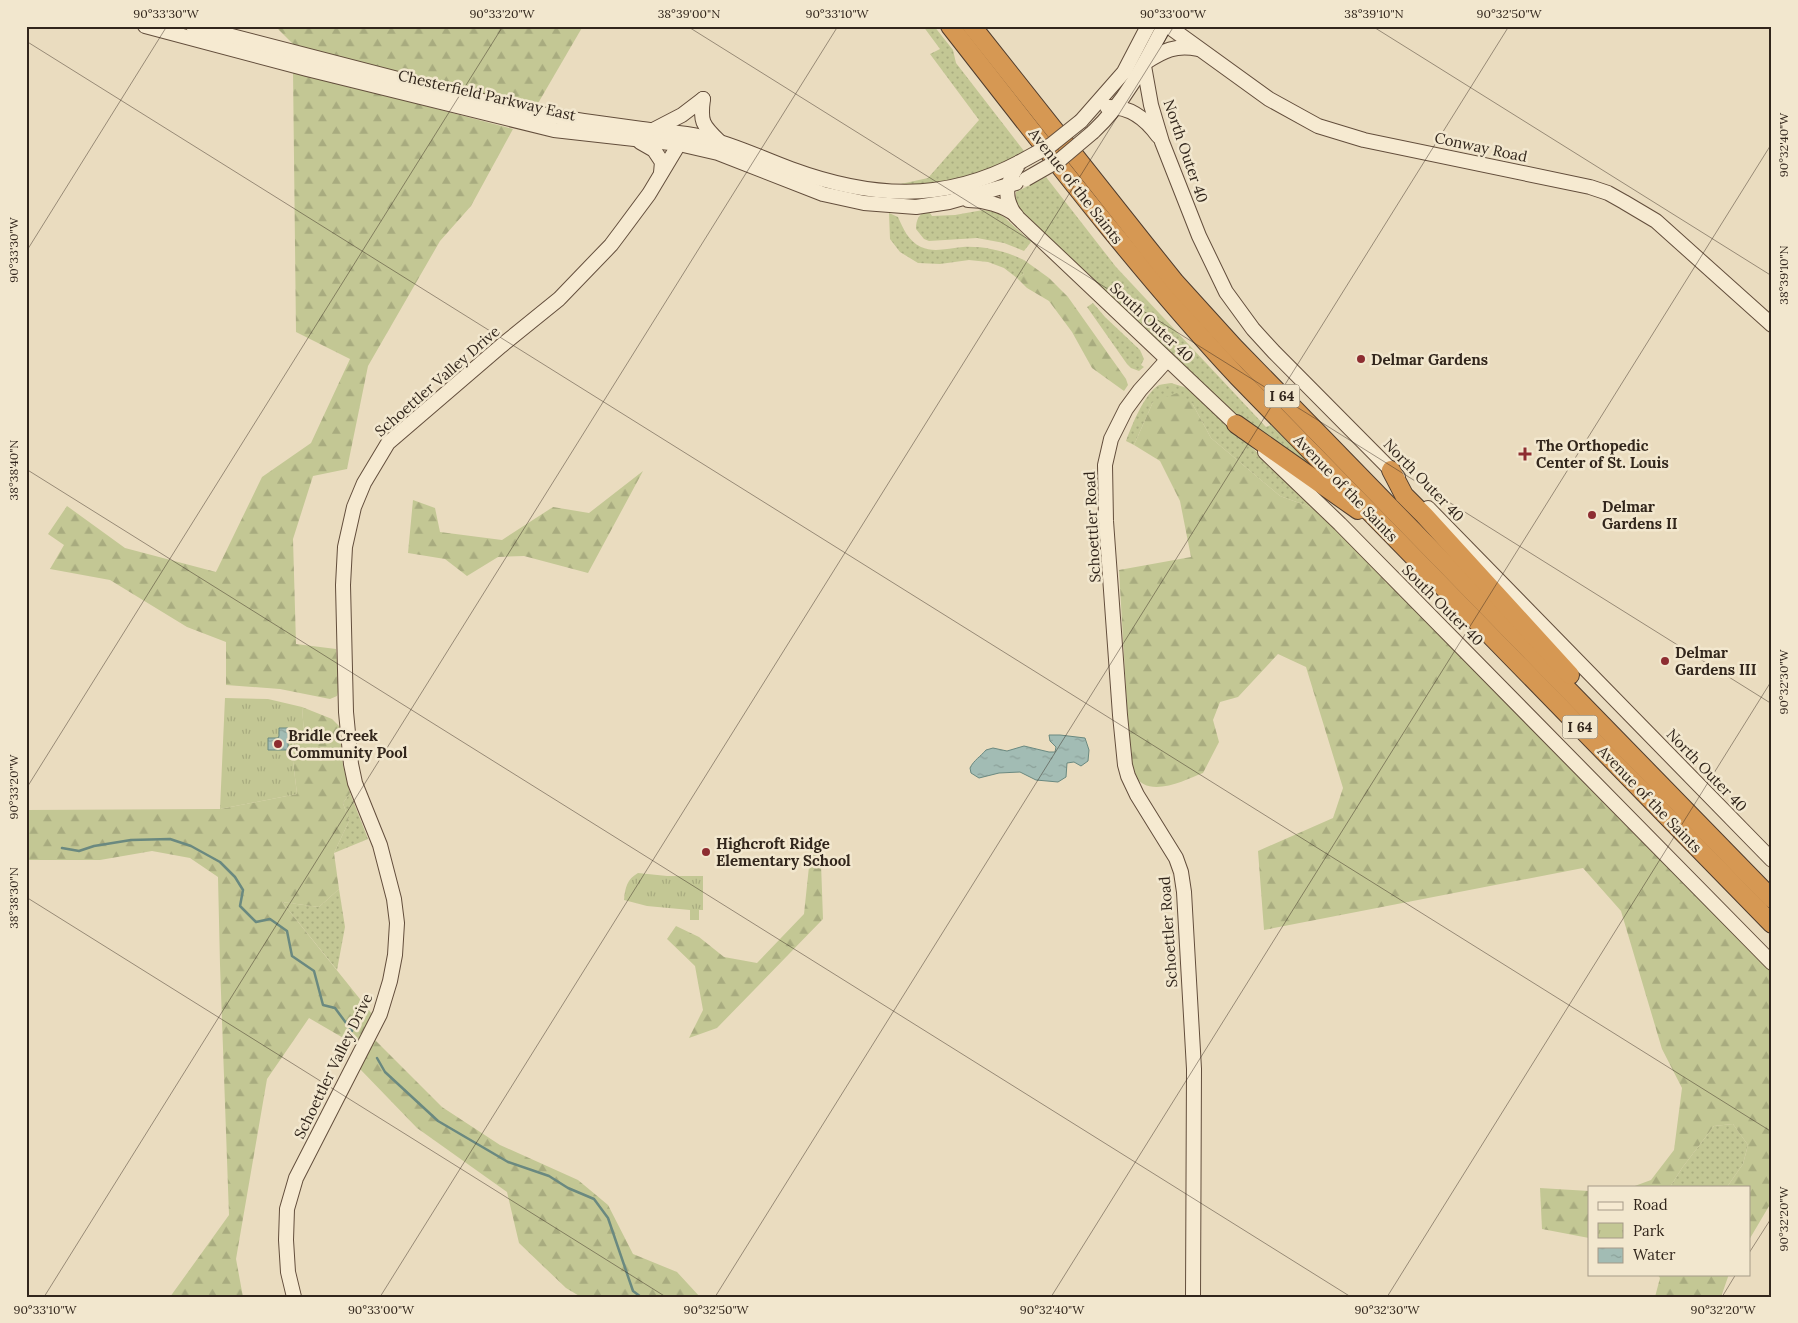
<svg xmlns="http://www.w3.org/2000/svg" width="1798" height="1323" font-family="Lora,serif">
  <style>
    .grass { fill: url(#grass-dots) }
    .forest { fill: url(#forest-firs) }
    .park { fill: url(#park-tufts) }
    .water { fill: url(#water-ripples); stroke: #6a8980 }
    .lines { fill: none; stroke-linecap: round; stroke-linejoin: round }
    .stream { stroke: #6a8980; stroke-width: 2.5 }
    .secondary-casing { stroke: #634e3c; stroke-width: 16 }
    .highway-casing { stroke: #4f3c2d; stroke-width: 20 }
    .secondary { stroke: #f6ead1; stroke-width: 14 }
    .highway { stroke: #d69853; stroke-width: 18 }
    .secondary-bridge-casing { stroke: #634e3c; stroke-width: 16; stroke-linecap: butt }
    .secondary-bridge { stroke: #f6ead1; stroke-width: 14 }
    .ticks { fill: none; stroke: #32261c; stroke-width: 1; stroke-opacity: 0.45 }
    .poi-dot { fill: #8d2d31; stroke: #f2e7ce; stroke-width: 2 }
    .labels { text-anchor: middle; dominant-baseline: central; stroke-width: 5; stroke-linejoin: round; paint-order: stroke }
    .shield { fill: #f2e7ce; stroke: #6c6051; stroke-width: 1 }
    .shield-label { font-size: 14px; font-weight: bold; fill: #32261c }
    .street-label { font-size: 15px; fill: #32261c; stroke: #f2e7ce }
    .poi-label { font-size: 15px; font-weight: bold; fill: #32261c; stroke: #f2e7ce; text-anchor: start }
    .neatline { fill: none; stroke: #32261c; stroke-width: 2 }
    .ticks-label { font-size: 12px; text-anchor: middle; fill: #32261c }
  </style>
  <defs>
    <pattern id="grass-dots" width="8" height="8" patternUnits="userSpaceOnUse" patternTransform="scale(1.25)"><rect width="8" height="8" fill="#c3c794"/><path d="M2 2h.1M6 6h.1" fill="none" stroke="#a8ab7f" stroke-width="1.8" stroke-linecap="round"/></pattern>
    <pattern id="forest-firs" width="22" height="20" patternUnits="userSpaceOnUse" patternTransform="scale(1.25)"><rect width="22" height="20" fill="#c3c794"/><path d="M5 1l3.5 6h-7zM16 11l3.5 6h-7z" fill="#a8ab7f"/></pattern>
    <pattern id="park-tufts" width="24" height="20" patternUnits="userSpaceOnUse" patternTransform="scale(1.25)"><rect width="24" height="20" fill="#c3c794"/><path d="M3 7l-1-3M5 7V3M7 7l1-3M15 17l-1-3M17 17v-4M19 17l1-3" fill="none" stroke="#a8ab7f"/></pattern>
    <pattern id="water-ripples" width="26" height="14" patternUnits="userSpaceOnUse" patternTransform="scale(1.25)"><rect width="26" height="14" fill="#a2bcb4"/><path d="M2 4q2-2 4 0t4 0M15 11q2-2 4 0t4 0" fill="none" stroke="#8ca19a"/></pattern>
  </defs>
  <rect width="100%" height="100%" fill="#eadcbf"/>
  <!-- grass -->
  <g class="grass">
    <path d="M923 26H934L953 50 956 63 1024 151 1016 157V160L955 181 925 188 896 185 928 178 979 120 930 54 940 49Z"/>
    <path d="M1046 177 1116 267 1266 427 1271 425 1308 462 1305 467 1251 427 1224 404 1023 213 1016 202V192Z"/>
    <path d="M928 210 932 216 955 215 983 210 995 212 1004 217 1031 242 1024 251 1004 243 977 238 929 241 924 239 916 229C916 219 919 214 928 210Z"/>
    <path d="M889 213 898 217C903 228 908 241 921 247 934 253 949 248 963 247 984 246 1005 251 1024 260L1019 265 1024 274 1017 278 1004 268 988 262 969 260 940 264 918 263 900 252 890 239Z"/>
    <path d="M1093 303 1105 317 1140 350 1144 359 1141 365 1144 367 1139 371 1131 368 1127 364 1087 307Z"/>
    <path d="M1171 383 1184 387 1195 393 1316 509 1280 496 1211 438 1192 403 1153 402 1134 445 1126 441C1132 425 1144 394 1159 385 1162 384 1167 384 1171 383Z"/>
    <path d="M350 793 368 839 334 853 349 821 343 803Z"/>
    <path d="M339 889 345 927 337 970 282 902 319 907Z"/>
    <path d="M1733 1124 1748 1145 1743 1164 1727 1187H1670L1682 1168 1714 1126Z"/>
  </g>
  <!-- forest -->
  <g class="forest">
    <path d="M275 26H583L537 105 463 90 295 46Z"/>
    <path d="M293 71 513 129 471 206 440 241 368 366 347 469 313 476 293 539 296 644 336 649 339 687 337 696 330 699 280 689 226 685V642L187 627 110 580 50 569 64 545 48 534 67 506 125 548 216 572 262 477 311 443 350 359 296 332Z"/>
    <path d="M1024 260 1049 278 1068 297 1126 379 1128 385 1124 391 1092 368 1072 332 1049 301 1027 288 1017 278 1024 274 1018 265Z"/>
    <path d="M1177 393 1192 403 1211 438 1280 496 1316 509 1772 973V1201L1749 1240V1187H1727L1743 1164 1748 1145 1733 1124 1714 1126 1682 1168 1670 1187H1632L1651 1180 1674 1150 1682 1088 1662 1049 1621 911 1583 868 1264 930 1258 851 1333 818 1343 788 1306 667 1278 654 1238 697 1220 702 1213 720 1219 742 1203 773C1185 780 1147 800 1134 774 1132 770 1131 763 1130 759L1119 570 1191 557 1180 501 1160 461 1134 445 1153 402Z"/>
    <path d="M643 471 588 573 524 556 498 557 467 576 445 559 408 553 413 500 435 508 440 532 502 540 553 507 589 513Z"/>
    <path d="M302 707 332 719 340 727 343 765 350 793 343 803 349 821 334 853 339 889 319 907 282 902 372 1014 357 1046 309 1018 267 1079 236 1259 243 1297H170L229 1215 220 965 218 877 190 858 152 851 100 860H26V810L220 809 297 794 293 761 306 758Z"/>
    <path d="M812 838 821 863 823 919 717 1028 689 1038 703 1010 695 966 667 939 676 926 699 937 724 957 757 963 804 914Z"/>
    <path d="M374 1039 442 1107 500 1145 578 1180 608 1205 633 1254 677 1272 700 1297H581L566 1288 519 1243 507 1192 417 1128 360 1069Z"/>
    <path d="M1540 1188 1589 1191V1238L1542 1229Z"/>
    <path d="M1657 1274H1729L1721 1297H1655L1660 1278Z"/>
  </g>
  <!-- park -->
  <g class="park">
    <path d="M225 698 268 699 302 707 306 758 293 761 297 794 220 809Z"/>
    <path d="M638 873 667 876H703V910H699V920H690V910L647 906 624 900C625 888 627 879 638 873Z"/>
  </g>
  <!-- water -->
  <g class="water">
    <path d="M279 728H288V750H268V738H278L279 736Z"/>
    <path d="M1049 735H1060L1085 738 1089 750 1088 761 1081 766 1074 762 1067 763 1066 777 1058 782 1036 780 1020 772 999 773 979 778 971 773 970 768C974 760 980 757 986 750L993 748 1007 751 1024 746 1049 752H1055L1056 747 1050 741Z"/>
  </g>
  <g class="lines">
    <!-- stream -->
    <g class="stream">
      <path d="M62 848 79 851 94 846 131 840 170 839 191 846 220 862 235 877 243 890 240 906 256 922 270 919 287 931 292 956 314 971 323 1005 335 1008 352 1031"/>
      <path d="M377 1058 385 1072 438 1121 508 1162 549 1176 568 1188 594 1199 608 1218 633 1291 641 1297"/>
    </g>
    <defs>
      <g id="secondary">
        <path d="M145 26 307 69 554 130 679 144 718 153 823 194 864 203 916 207 949 202 1016 183"/>
        <path d="M193 26 522 111C562 118 602 124 642 129 662 132 682 132 702 137 733 144 761 158 791 169 870 198 943 203 1020 162"/>
        <path d="M1168 26 1269 99 1318 126 1364 140 1590 187 1608 193 1624 202 1656 221 1772 325"/>
        <path d="M1146 62C1163 51 1176 44 1198 49"/>
        <path d="M1144 66 1151 105 1162 142 1199 236 1226 292 1253 329 1274 352 1398 477"/>
        <path d="M703 99C700 121 702 125 719 141"/>
        <path d="M1107 107C1129 106 1146 119 1158 136"/>
        <path d="M1081 121 1124 72 1148 26"/>
        <path d="M655 129 682 115 703 99"/>
        <path d="M1093 132C1125 102 1144 65 1164 26"/>
        <path d="M640 142 654 150 662 162 661 173"/>
        <path d="M1020 162C1007 182 1001 195 1016 216L1243 431"/>
        <path d="M968 200C984 200 1003 205 1016 215"/>
        <path d="M1167 360 1140 390 1126 409 1111 439 1105 465 1106 521 1120 715 1125 765 1128 776 1137 795 1176 858 1181 872 1184 892 1194 1069 1193 1297"/>
        <path d="M1265 452 1340 524 1772 963"/>
        <path d="M1428 508 1772 860"/>
        <path d="M294 1297 288 1272 286 1240 287 1209 296 1178 380 1014 390 981 395 955 397 923 394 899 380 845 355 783 351 764 346 712 343 585 345 547 354 507 364 483 388 443 501 346 559 299 611 245 623 229 649 194 679 144"/>
      </g>
      <g id="highway">
        <path d="M950 26C1043 145 1134 265 1237 376L1772 924"/>
        <path d="M972 26 1147 247 1175 282 1234 347 1772 899"/>
        <path d="M1236 424 1358 510"/>
        <path d="M1391 470 1404 495 1424 515 1570 675"/>
      </g>
    </defs>
    <!-- secondary casing -->
    <use href="#secondary" class="secondary-casing"/>
    <!-- highway casing -->
    <use href="#highway" class="highway-casing"/>
    <!-- secondary -->
    <use href="#secondary" class="secondary"/>
    <!-- highway -->
    <use href="#highway" class="highway"/>
    <defs>
      <g id="secondary-bridge">
        <path d="M1020 162 1051 145 1081 121"/>
        <path d="M1026 179 1061 159 1093 132"/>
      </g>
    </defs>
    <!-- secondary-bridge casing -->
    <use href="#secondary-bridge" class="secondary-bridge-casing"/>
    <!-- secondary-bridge -->
    <use href="#secondary-bridge" class="secondary-bridge"/>
  </g>
  <!-- ticks -->
  <path class="ticks" d="M687 26 1772 704M1372 26 1772 276M26 41 1772 1132M26 252 167 26M26 469 1351 1297M26 789 503 26M26 897 666 1297M1749 1253 1772 1217M44 1297 838 26M380 1297 1174 26M715 1297 1509 26M1051 1297 1772 143M1387 1297 1772 680M1722 1297 1736 1274"/>
  <!-- markers -->
  <g class="poi-dot">
    <circle cx="1361" cy="359" r="5"/>
    <path d="M1522.5 446.5h5v5h5v5h-5v5h-5v-5h-5v-5h5z"/>
    <circle cx="1592" cy="515" r="5"/>
    <circle cx="1665" cy="661" r="5"/>
    <circle cx="278" cy="744" r="5"/>
    <circle cx="706" cy="852" r="5"/>
  </g>
  <g class="labels">
    <!-- shield labels -->
    <g class="shield">
      <rect x="1264.5" y="384.5" width="35" height="23" rx="4"/>
      <rect x="1562.5" y="715.5" width="35" height="23" rx="4"/>
    </g>
    <g class="shield-label">
      <text x="1282" y="396">I 64</text>
      <text x="1580" y="727">I 64</text>
    </g>
    <!-- street labels -->
    <g class="street-label">
      <text transform="translate(487 95) rotate(13)">Chesterfield Parkway East</text>
      <text transform="translate(1481 147) rotate(12)">Conway Road</text>
      <text transform="translate(1186 151) rotate(71)">North Outer 40</text>
      <text transform="translate(1076 186) rotate(52)">Avenue of the Saints</text>
      <text transform="translate(1152 322) rotate(43)">South Outer 40</text>
      <text transform="translate(437 381) rotate(-41)">Schoettler Valley Drive</text>
      <text transform="translate(1424 480) rotate(46)">North Outer 40</text>
      <text transform="translate(1346 488) rotate(46)">Avenue of the Saints</text>
      <text transform="translate(1092 527) rotate(-93)">Schoettler Road</text>
      <text transform="translate(1443 605) rotate(45)">South Outer 40</text>
      <text transform="translate(1707 770) rotate(46)">North Outer 40</text>
      <text transform="translate(1650 799) rotate(46)">Avenue of the Saints</text>
      <text transform="translate(1168 932) rotate(-94)">Schoettler Road</text>
      <text transform="translate(333 1066) rotate(-64)">Schoettler Valley Drive</text>
    </g>
    <!-- poi labels -->
    <g class="poi-label">
      <text x="1371" y="359">Delmar Gardens</text>
      <text x="1536" y="445">The Orthopedic<tspan x="1536" dy="17">Center of St. Louis</tspan></text>
      <text x="1602" y="506">Delmar<tspan x="1602" dy="17">Gardens II</tspan></text>
      <text x="1675" y="652">Delmar<tspan x="1675" dy="17">Gardens III</tspan></text>
      <text x="288" y="735">Bridle Creek<tspan x="288" dy="17">Community Pool</tspan></text>
      <text x="716" y="843">Highcroft Ridge<tspan x="716" dy="17">Elementary School</tspan></text>
    </g>
  </g>
  <!-- border -->
  <rect width="1798" height="1323" fill="none" stroke="#f2e7ce" stroke-width="55"/>
  <!-- legend -->
  <rect x="1588" y="1186" width="162" height="90" fill="#f2e7ce" stroke="#a59a87"/>
  <rect x="1598" y="1202" width="25" height="8" fill="#f6ead1" stroke="#a59a87"/>
  <text x="1633" y="1210" font-size="15" fill="#32261c">Road</text>
  <rect x="1598" y="1223" width="25" height="15" fill="url(#park-tufts)" stroke="#a59a87"/>
  <text x="1633" y="1236" font-size="15" fill="#32261c">Park</text>
  <rect x="1598" y="1248" width="25" height="15" fill="url(#water-ripples)" stroke="#a59a87"/>
  <text x="1633" y="1260" font-size="15" fill="#32261c">Water</text>
  <rect x="28" y="28" width="1742" height="1268" class="neatline"/>
  <g class="ticks-label">
    <text x="166" y="18">90°33'30"W</text>
    <text x="502" y="18">90°33'20"W</text>
    <text x="689" y="18">38°39'00"N</text>
    <text x="837" y="18">90°33'10"W</text>
    <text x="1173" y="18">90°33'00"W</text>
    <text x="1374" y="18">38°39'10"N</text>
    <text x="1509" y="18">90°32'50"W</text>
    <text transform="translate(1784 145) rotate(-90)" y="4">90°32'40"W</text>
    <text transform="translate(14 250) rotate(-90)" y="4">90°33'30"W</text>
    <text transform="translate(1784 275) rotate(-90)" y="4">38°39'10"N</text>
    <text transform="translate(14 470) rotate(-90)" y="4">38°38'40"N</text>
    <text transform="translate(1784 682) rotate(-90)" y="4">90°32'30"W</text>
    <text transform="translate(14 787) rotate(-90)" y="4">90°33'20"W</text>
    <text transform="translate(14 898) rotate(-90)" y="4">38°38'30"N</text>
    <text transform="translate(1784 1219) rotate(-90)" y="4">90°32'20"W</text>
    <text x="45" y="1314">90°33'10"W</text>
    <text x="381" y="1314">90°33'00"W</text>
    <text x="716" y="1314">90°32'50"W</text>
    <text x="1052" y="1314">90°32'40"W</text>
    <text x="1387" y="1314">90°32'30"W</text>
    <text x="1723" y="1314">90°32'20"W</text>
  </g>
</svg>
